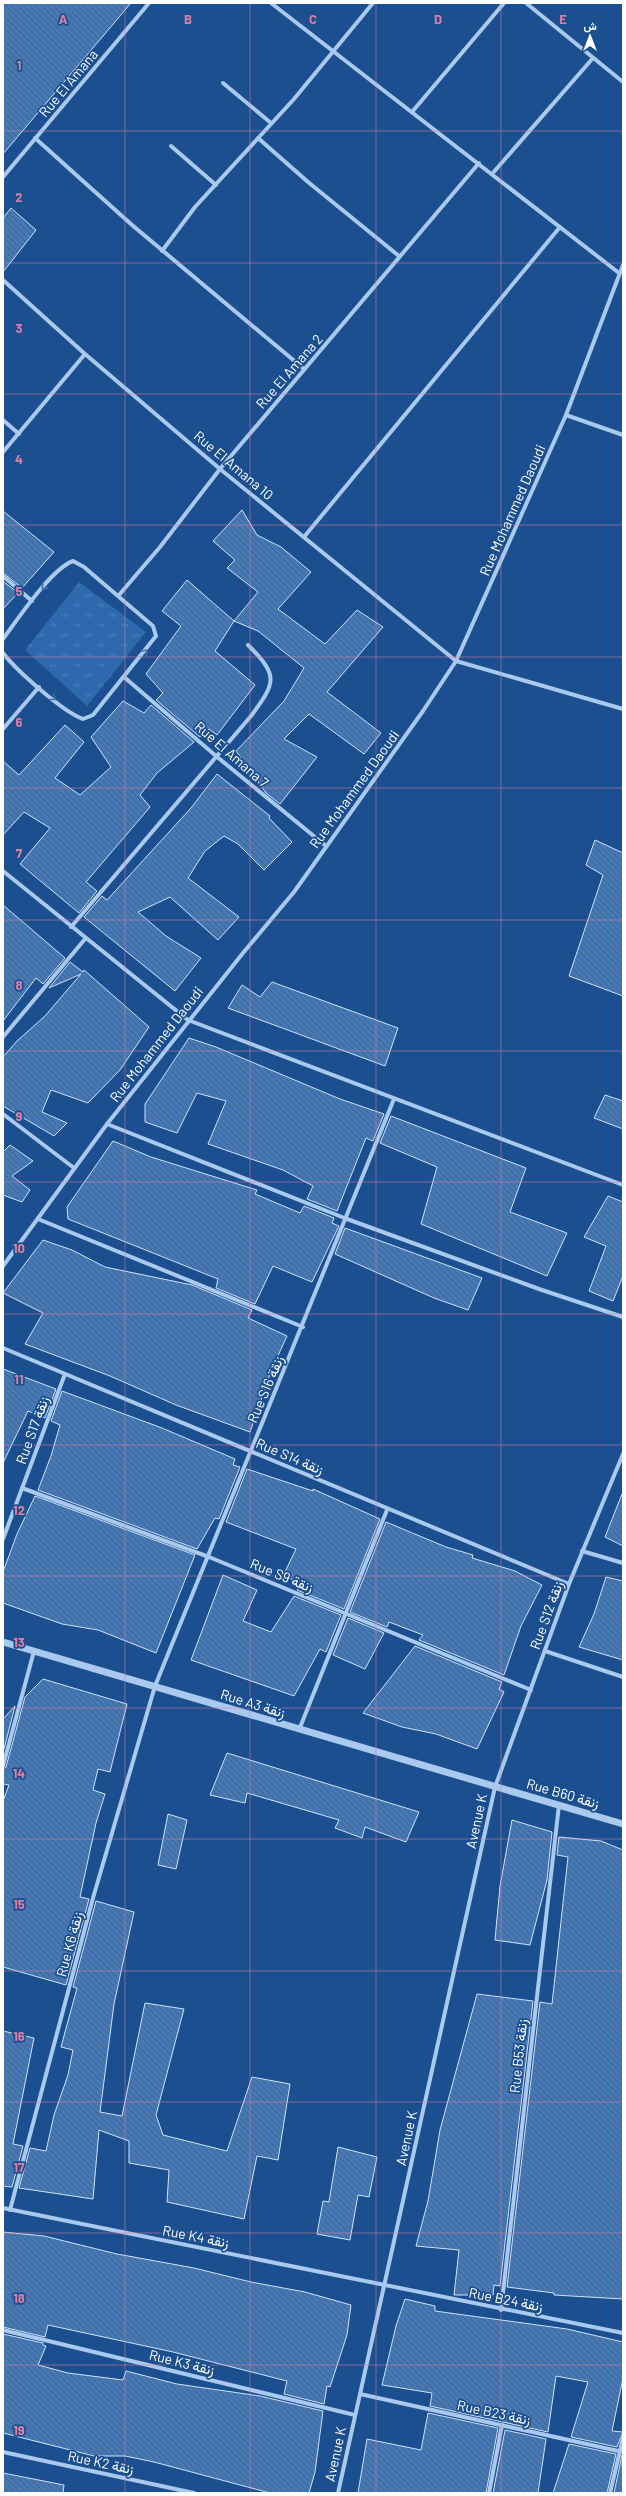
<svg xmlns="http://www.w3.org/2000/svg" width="626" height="2496" font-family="Barlow,Vazirmatn,sans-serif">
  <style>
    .grass { fill: url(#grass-tufts) }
    .building { fill: url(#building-back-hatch); stroke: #cfe3fa }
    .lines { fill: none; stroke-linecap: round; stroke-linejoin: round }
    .minor { stroke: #a9c9ee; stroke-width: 4 }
    .tertiary { stroke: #a9c9ee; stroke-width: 7 }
    .oneway { stroke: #4674ac }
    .grid { fill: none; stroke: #dd80a5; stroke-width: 1; stroke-opacity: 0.55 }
    .labels { text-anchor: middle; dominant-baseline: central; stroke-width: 3.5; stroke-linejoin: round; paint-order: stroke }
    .street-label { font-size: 14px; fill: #fff; stroke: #1b4f8f }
    .grid-label { font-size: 13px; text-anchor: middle; font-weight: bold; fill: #dd80a5; stroke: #1b4f8f; stroke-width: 3.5; stroke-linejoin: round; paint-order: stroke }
  </style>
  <defs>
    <pattern id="grass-tufts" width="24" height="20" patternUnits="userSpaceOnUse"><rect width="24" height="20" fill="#2e69ad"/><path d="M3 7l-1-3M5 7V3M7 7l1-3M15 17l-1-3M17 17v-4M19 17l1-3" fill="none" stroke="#4d80b9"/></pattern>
    <pattern id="building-back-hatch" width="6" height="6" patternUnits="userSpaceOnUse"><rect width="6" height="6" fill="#4478b7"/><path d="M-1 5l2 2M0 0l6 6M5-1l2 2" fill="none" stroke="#486282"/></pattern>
  </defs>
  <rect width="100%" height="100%" fill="#1b4f8f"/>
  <!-- grass -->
  <path class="grass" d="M79 582 146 632 87 706 25 650Z"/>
  <!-- building -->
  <g class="building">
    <path d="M3 3H131L3 154Z"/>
    <path d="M11 208 36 230 3 272V218Z"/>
    <path d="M242 510 257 535 281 547 311 572 278 609 325 644 357 610 383 627 327 692 381 733 364 754 309 714 284 739 317 757 280 804 266 793 236 751 284 701 304 668 258 631 234 621 258 592 227 568 235 560 213 541Z"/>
    <path d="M3 511 54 552 22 588 3 573Z"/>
    <path d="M187 580 234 621 215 651 255 685 217 735 209 729 200 737 156 700 163 693 146 674 181 626 162 611Z"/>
    <path d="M3 581 18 593 3 609Z"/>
    <path d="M123 701 144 713 151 705 194 742 157 773 140 795 150 807 86 882 97 891 79 913 20 864 50 828 24 812 3 835V761L19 775 65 725 84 742 55 778 80 795 111 767 91 737Z"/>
    <path d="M217 774 270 816 269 818 292 842 264 870 238 844 224 836 205 851 188 878 239 917 218 940 170 897 138 912 166 936 201 958 175 991 84 917 102 896 107 900 191 808Z"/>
    <path d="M595 840 623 853V996L569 976 603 875 586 865Z"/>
    <path d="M3 905 65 958 43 984 36 978 3 1021Z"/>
    <path d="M70 962 83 972 84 970 149 1027 120 1070 88 1103 51 1090 42 1112 67 1123 54 1136 3 1106V1057L17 1041 45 1016 81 974 49 988Z"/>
    <path d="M272 982 398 1028 385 1066 228 1008 242 985 260 997Z"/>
    <path d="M189 1038 216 1047 340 1099 384 1114 373 1141 366 1138 337 1211 307 1199 313 1186 283 1170 208 1144 226 1101 197 1093 177 1133 145 1122V1104Z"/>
    <path d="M605 1095 623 1101V1129L594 1118Z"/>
    <path d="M391 1116 526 1168 510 1212 567 1233 547 1276 421 1224 437 1167 380 1143Z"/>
    <path d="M113 1141 151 1157 257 1190 255 1194 300 1213 304 1206 334 1218 332 1223 339 1226 312 1282 273 1266 255 1304 216 1288 218 1279 68 1219 67 1207Z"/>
    <path d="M10 1145 33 1161 12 1176 30 1190 22 1202 3 1195V1152Z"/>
    <path d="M608 1196 623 1202V1276L613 1301 589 1291 606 1246 584 1237Z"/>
    <path d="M345 1228 482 1278 468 1310 434 1298 335 1254Z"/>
    <path d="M43 1240 72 1250 105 1267 192 1285 252 1310 248 1318 287 1336 271 1371 250 1432 176 1405 110 1376 25 1344 43 1313 3 1293Z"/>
    <path d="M3 1369 56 1389 45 1418 28 1411 3 1463Z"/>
    <path d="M62 1391 162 1428 235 1459 233 1465 240 1467 219 1519 215 1518 197 1549 38 1490 51 1456 60 1425 51 1421Z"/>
    <path d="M247 1469 313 1491V1489L380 1519 344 1609 297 1590 302 1583 283 1576 296 1549 226 1522Z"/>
    <path d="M622 1494 623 1495V1546L605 1537Z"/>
    <path d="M35 1496 195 1555 156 1653 98 1630 62 1624 3 1603V1572L17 1534Z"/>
    <path d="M386 1522 446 1547 473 1555 472 1558 515 1571 542 1585 521 1626 504 1675 419 1640 423 1635 389 1622 387 1627 350 1612Z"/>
    <path d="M223 1575 257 1590 243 1621 271 1632 294 1596 341 1615 326 1652 320 1649 294 1696 191 1660Z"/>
    <path d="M606 1577 623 1581V1660L579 1647 594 1614Z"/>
    <path d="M348 1618 384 1633 365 1669 333 1655Z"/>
    <path d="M415 1646 502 1682 499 1689 504 1692 477 1749 436 1734 402 1727 363 1713Z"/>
    <path d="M43 1679 127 1704 110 1772 98 1769 93 1790 105 1794 96 1823 80 1897 89 1899 66 1985 3 1967V1801L9 1785 3 1784V1769L6 1767 25 1697Z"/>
    <path d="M15 1706 3 1753V1719Z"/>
    <path d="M227 1753 419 1812 406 1842 365 1827 362 1838 335 1828 339 1820 247 1793 245 1803 210 1795Z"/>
    <path d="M168 1814 187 1820 176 1869 158 1865Z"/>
    <path d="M512 1820 552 1832 547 1880 530 1945 495 1940 500 1886Z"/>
    <path d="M559 1837 601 1841 623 1850V2299L554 2295V2293L507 2287 540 2002 552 2004 568 1857 557 1855Z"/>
    <path d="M96 1901 134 1912 114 2004 100 2112 122 2116 145 2003 184 2009 156 2115 163 2135 227 2151 252 2077 290 2084 278 2160 257 2156 244 2219 167 2202 169 2170 129 2163V2141L99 2130 93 2199 19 2188 30 2148 46 2151 54 2115 68 2075 73 2050 61 2047 77 1988 73 1987Z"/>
    <path d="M477 1994 533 2001 500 2286 494 2285 493 2295H454L459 2250 416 2246 428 2201 440 2130Z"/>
    <path d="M3 2031 34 2038 13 2144 23 2146 12 2187 3 2186Z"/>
    <path d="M338 2147 377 2157 369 2197 358 2195 350 2240 317 2234 323 2201 329 2202Z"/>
    <path d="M3 2232 44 2236 117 2254 194 2268 251 2282 305 2292 351 2305 347 2335 330 2387 327 2386 324 2404 284 2394 287 2381 173 2352 48 2325 45 2337 3 2327Z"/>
    <path d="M405 2299 435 2306V2311L567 2329 623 2342V2378L612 2431 623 2432 617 2447 571 2437 588 2382 556 2376 548 2432 430 2406 432 2393 382 2385 396 2326Z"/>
    <path d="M3 2334 43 2343V2345L46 2346 38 2365 68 2373 123 2380 126 2371 177 2384 260 2396 323 2411 315 2472 309 2493H270L154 2462 125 2456H94L3 2433Z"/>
    <path d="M428 2413 498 2428 486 2493H358L367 2439 421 2450Z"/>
    <path d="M505 2430 546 2439 538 2493H493Z"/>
    <path d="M569 2444 616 2454 607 2493H553Z"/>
    <path d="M622 2455 623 2493H614Z"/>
    <path d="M3 2473 64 2485 63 2493H3Z"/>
  </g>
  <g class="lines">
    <!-- minor -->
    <g class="minor">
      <path d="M271 3 619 273"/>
      <path d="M526 3 623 82"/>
      <path d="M223 83 271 123"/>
      <path d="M412 112 504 3"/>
      <path d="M35 138 132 225 304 369"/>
      <path d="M258 138 308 182 399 256"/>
      <path d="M171 146 216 185"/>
      <path d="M492 174 593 58"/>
      <path d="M3 177 149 3"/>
      <path d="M162 251 195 207 294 99 373 3"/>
      <path d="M3 280 85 354 220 469 456 661 623 709"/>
      <path d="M566 415 623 435"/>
      <path d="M3 420 19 434"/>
      <path d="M3 452 85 354"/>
      <path d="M304 537 560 227"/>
      <path d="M3 576 32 601"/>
      <path d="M119 595 160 547 220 469 479 163"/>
      <path d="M3 639C18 619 51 569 73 561L84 567 153 626 156 636 93 715 83 719C63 712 16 670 3 653"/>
      <path d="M124 677 216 756 326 846"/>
      <path d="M3 729 39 687"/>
      <path d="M3 871 188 1020 623 1185"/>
      <path d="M71 927 251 716C276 682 279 676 248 645"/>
      <path d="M3 1037 85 939"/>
      <path d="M3 1114 74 1168"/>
      <path d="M107 1124 347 1219 539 1289 623 1317"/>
      <path d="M38 1219 303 1327"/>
      <path d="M3 1266 107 1124 243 953 294 892 423 711 456 661 566 415 623 265"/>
      <path d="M3 1348 569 1584"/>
      <path d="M22 1488 209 1557 531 1690"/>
      <path d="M3 1539 65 1374"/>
      <path d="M582 1551 623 1563"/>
      <path d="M545 1651 623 1677"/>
      <path d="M299 1730 387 1510"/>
      <path d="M3 1766 34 1651"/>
      <path d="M3 2208 623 2333"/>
      <path d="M10 2210 93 1898 155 1686 394 1099"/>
      <path d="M501 2310 559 1805"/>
      <path d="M3 2330 355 2415"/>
      <path d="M360 2394 623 2452"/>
      <path d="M3 2452 194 2493"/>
      <path d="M338 2493 495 1787 569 1584 623 1454"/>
      <path d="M489 2493 502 2425"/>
      <path d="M610 2493 623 2438"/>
    </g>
    <!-- tertiary -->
    <path class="tertiary" d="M3 1642 623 1824"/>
  </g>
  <!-- one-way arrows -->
  <defs><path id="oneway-chevron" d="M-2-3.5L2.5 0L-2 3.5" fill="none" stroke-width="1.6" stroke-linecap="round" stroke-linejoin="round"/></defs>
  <g class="oneway">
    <use href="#oneway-chevron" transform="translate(44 587) rotate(132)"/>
    <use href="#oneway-chevron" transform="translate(145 652) rotate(-50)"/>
    <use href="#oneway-chevron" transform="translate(53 698) rotate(39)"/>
  </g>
  <!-- grid -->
  <path class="grid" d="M125 3V2493M250 3V2493M376 3V2493M501 3V2493M3 131H623M3 263H623M3 394H623M3 525H623M3 657H623M3 788H623M3 920H623M3 1051H623M3 1182H623M3 1314H623M3 1445H623M3 1576H623M3 1708H623M3 1839H623M3 1971H623M3 2102H623M3 2233H623M3 2365H623"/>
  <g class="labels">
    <!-- street labels -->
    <g class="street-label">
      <text transform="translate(68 83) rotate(-50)">Rue El Amana</text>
      <text transform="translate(289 371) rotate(-49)">Rue El Amana 2</text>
      <text transform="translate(234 465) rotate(40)">Rue El Amana 10</text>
      <text transform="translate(512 510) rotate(-66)">Rue Mohammed Daoudi</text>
      <text transform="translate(232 754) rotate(41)">Rue El Amana 7</text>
      <text transform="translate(354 789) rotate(-54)">Rue Mohammed Daoudi</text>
      <text transform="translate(156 1044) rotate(-52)">Rue Mohammed Daoudi</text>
      <text transform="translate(265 1389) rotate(-67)">Rue S16 زنقة</text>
      <text transform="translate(32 1430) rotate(-70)">Rue S17 زنقة</text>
      <text transform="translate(290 1456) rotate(23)">Rue S14 زنقة</text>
      <text transform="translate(282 1575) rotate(22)">Rue S9 زنقة</text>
      <text transform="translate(546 1615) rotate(-70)">Rue S12 زنقة</text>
      <text transform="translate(253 1703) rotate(17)">Rue A3 زنقة</text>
      <text transform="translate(563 1793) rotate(16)">Rue B60 زنقة</text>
      <text transform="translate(476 1821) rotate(-78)">Avenue K</text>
      <text transform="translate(69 1944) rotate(-75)">Rue K6 زنقة</text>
      <text transform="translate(518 2056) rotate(-84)">Rue B53 زنقة</text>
      <text transform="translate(406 2138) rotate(-78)">Avenue K</text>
      <text transform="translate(196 2236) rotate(11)">Rue K4 زنقة</text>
      <text transform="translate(506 2299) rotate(11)">Rue B24 زنقة</text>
      <text transform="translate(182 2362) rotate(14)">Rue K3 زنقة</text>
      <text transform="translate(494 2412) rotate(12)">Rue B23 زنقة</text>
      <text transform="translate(335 2454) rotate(-78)">Avenue K</text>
      <text transform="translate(101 2462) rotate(12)">Rue K2 زنقة</text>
    </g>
  </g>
  <g class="grid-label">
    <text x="63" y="24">A</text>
    <text x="188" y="24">B</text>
    <text x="313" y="24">C</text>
    <text x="438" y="24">D</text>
    <text x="563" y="24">E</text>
    <text x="19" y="70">1</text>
    <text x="19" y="202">2</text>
    <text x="19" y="333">3</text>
    <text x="19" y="464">4</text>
    <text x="19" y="596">5</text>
    <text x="19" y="727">6</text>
    <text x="19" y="858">7</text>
    <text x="19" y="990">8</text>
    <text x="19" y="1121">9</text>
    <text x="19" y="1253">10</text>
    <text x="19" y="1384">11</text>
    <text x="19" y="1515">12</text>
    <text x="19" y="1647">13</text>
    <text x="19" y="1778">14</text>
    <text x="19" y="1909">15</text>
    <text x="19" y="2041">16</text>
    <text x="19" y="2172">17</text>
    <text x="19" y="2303">18</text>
    <text x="19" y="2435">19</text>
  </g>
  <!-- border -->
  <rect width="626" height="2496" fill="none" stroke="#ffffff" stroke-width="8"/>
  <!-- north arrow -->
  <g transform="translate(590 36)" stroke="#1b4f8f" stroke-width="3" paint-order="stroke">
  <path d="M0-3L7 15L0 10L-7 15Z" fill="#ffffff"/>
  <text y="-6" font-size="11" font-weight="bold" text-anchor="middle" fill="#ffffff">ش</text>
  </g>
</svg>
